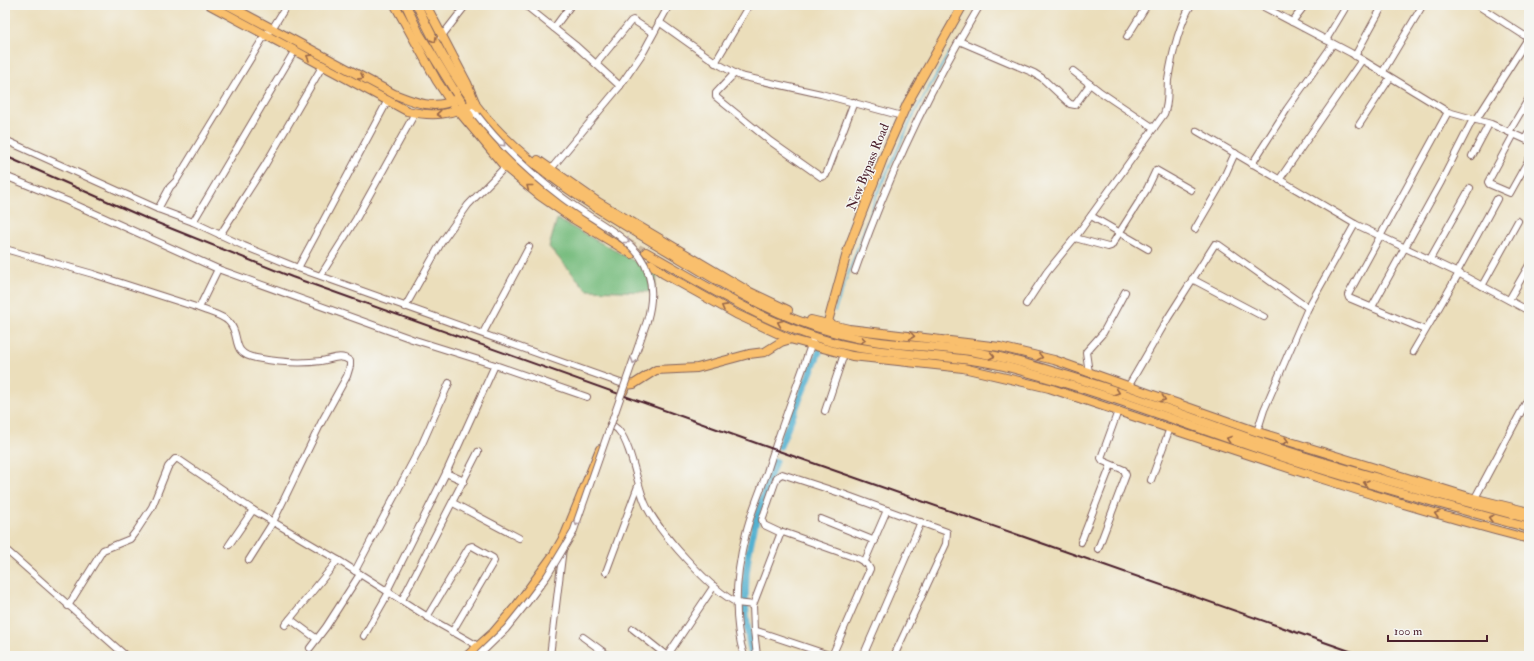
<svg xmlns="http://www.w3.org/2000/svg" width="1534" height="661" font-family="'IM FELL Double Pica',serif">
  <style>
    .forest { fill: #79bd80; stroke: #626e56 }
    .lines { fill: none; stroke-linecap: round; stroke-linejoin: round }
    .stream { stroke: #52b1d0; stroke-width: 2 }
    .canal { stroke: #52b1d0; stroke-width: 7 }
    .major-tunnel { stroke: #cbb89e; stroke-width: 8; stroke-dasharray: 8 4; stroke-linecap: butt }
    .minor-casing { stroke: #82625d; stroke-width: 8 }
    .major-casing { stroke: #82625d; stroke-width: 10 }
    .minor { stroke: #fff; stroke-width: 6 }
    .major { stroke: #f9bf6d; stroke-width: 8 }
    .rail { stroke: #4a1f2b; stroke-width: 2 }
    .minor-bridge-casing { stroke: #82625d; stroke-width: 8; stroke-linecap: butt }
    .minor-bridge { stroke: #fff; stroke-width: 6 }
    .oneway { stroke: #996749 }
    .oneway2 { stroke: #ae9aa0 }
    .labels { text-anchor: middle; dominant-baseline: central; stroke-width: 3; stroke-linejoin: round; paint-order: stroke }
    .street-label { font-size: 13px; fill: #4a1f2b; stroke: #f6f6f2 }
  </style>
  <rect width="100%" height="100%" fill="#f6f6f2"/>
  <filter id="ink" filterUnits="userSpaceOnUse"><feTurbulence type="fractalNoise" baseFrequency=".025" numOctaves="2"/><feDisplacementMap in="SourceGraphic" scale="8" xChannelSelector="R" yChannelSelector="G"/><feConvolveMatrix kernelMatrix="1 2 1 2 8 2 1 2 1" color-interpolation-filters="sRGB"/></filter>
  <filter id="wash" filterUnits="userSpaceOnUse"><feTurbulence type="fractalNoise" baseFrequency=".012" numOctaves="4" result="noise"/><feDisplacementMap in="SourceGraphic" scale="16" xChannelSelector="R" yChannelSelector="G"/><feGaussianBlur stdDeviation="0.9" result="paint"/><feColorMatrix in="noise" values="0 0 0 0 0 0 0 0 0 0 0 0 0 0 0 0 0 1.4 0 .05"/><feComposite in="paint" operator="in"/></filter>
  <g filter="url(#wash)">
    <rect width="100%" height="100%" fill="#ebdebb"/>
    <!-- forest -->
    <path class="forest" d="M557 219 658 274 653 292 587 290 549 247Z"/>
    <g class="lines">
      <!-- stream -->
      <path class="stream" d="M835 311 877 194 914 114 949 53"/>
      <!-- canal -->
      <g class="canal">
        <path d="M780 446 819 352"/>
        <path d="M752 656C736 580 750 533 775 461"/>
      </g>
    </g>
  </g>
  <g filter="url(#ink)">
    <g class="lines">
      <!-- major-tunnel -->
      <path class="major-tunnel" d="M606 232 646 252"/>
      <defs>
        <g id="minor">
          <path d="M525 5 575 45 620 86"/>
          <path d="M980 5 959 41 1034 73 1042 78 1070 104 1075 105 1090 84"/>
          <path d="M1260 5 1351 53 1448 112 1491 124 1529 141"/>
          <path d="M659 22 718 64 740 76 821 94 902 116"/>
          <path d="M1292 22 1305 5"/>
          <path d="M554 28 571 5"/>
          <path d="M441 37 466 5"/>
          <path d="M1127 37 1147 5"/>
          <path d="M1326 40 1347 5"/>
          <path d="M1355 56 1383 5"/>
          <path d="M715 63 749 5"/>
          <path d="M596 64 631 21 633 20 653 33"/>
          <path d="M1073 71 1099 91 1154 128"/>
          <path d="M1382 73 1421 8 1419 5"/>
          <path d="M734 74 716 93V97L770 141 821 177 826 175 854 102"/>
          <path d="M469 105 477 115"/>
          <path d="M1476 120 1527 40 1525 36 1477 5"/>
          <path d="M1359 125 1390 78"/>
          <path d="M1197 131 1355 224"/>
          <path d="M1509 132 1529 98"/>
          <path d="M1514 134 1488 182 1489 184 1510 193 1529 159"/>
          <path d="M1525 139 1529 132"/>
          <path d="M5 140 158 209 193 222 244 246 298 268 626 385"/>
          <path d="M1472 156 1489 124"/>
          <path d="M1252 164 1287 109 1333 44"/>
          <path d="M551 169 620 86 644 51 669 5"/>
          <path d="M5 176 67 201 218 269"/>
          <path d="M1279 180 1362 60"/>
          <path d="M158 209 170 187 176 181 265 35 272 29 287 5"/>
          <path d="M1091 216 1148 249"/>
          <path d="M193 222 295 50"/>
          <path d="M1195 229 1219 188 1235 153"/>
          <path d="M220 235 265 165 323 65"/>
          <path d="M1075 238 1108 247 1111 246 1147 189 1156 170 1191 190"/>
          <path d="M5 249 93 274 199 308 218 269 412 339 495 365 446 473 464 481"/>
          <path d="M1430 259 1470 188"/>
          <path d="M298 268 388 100"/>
          <path d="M855 271C883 191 917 115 959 41"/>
          <path d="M1457 272 1497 199"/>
          <path d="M321 275 356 219 415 113"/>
          <path d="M1192 279 1264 317"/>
          <path d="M1482 286 1518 221"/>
          <path d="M1509 300 1529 265"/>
          <path d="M1026 304 1047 272 1077 235 1164 114C1169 103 1167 92 1168 80 1172 55 1178 27 1191 5"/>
          <path d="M405 307 441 243 468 205 505 167"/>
          <path d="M1372 307 1441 182 1473 119"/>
          <path d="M199 308C208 312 223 315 229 322 242 336 229 353 256 358 277 362 300 364 321 361 331 360 340 353 350 361V366L347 376 321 423 273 522 249 560"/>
          <path d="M1425 330 1349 298 1348 295 1448 112"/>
          <path d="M483 333 529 247"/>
          <path d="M1413 352 1459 273"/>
          <path d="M495 365 587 397"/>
          <path d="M1089 373 1086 352 1103 333 1125 292"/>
          <path d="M1128 387 1168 318 1215 244 1219 245 1308 308"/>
          <path d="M825 411 844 354"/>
          <path d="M610 424C613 426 617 428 619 431 631 445 637 484 645 503 655 528 713 593 738 603 742 604 748 604 753 605L754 630 832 656"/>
          <path d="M1257 432 1264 410 1308 308 1355 224 1460 274 1529 311"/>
          <path d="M1151 480 1170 428"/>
          <path d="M1475 498 1529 397"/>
          <path d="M453 503 519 538"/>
          <path d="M821 519 875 541"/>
          <path d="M781 533 764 525 762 520 777 477 782 474 843 494 947 532 946 544 894 656"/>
          <path d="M1081 542 1111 465"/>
          <path d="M229 545 253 510"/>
          <path d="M5 549 126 656"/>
          <path d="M1098 549 1126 475 1124 470 1103 461 1101 458 1118 411"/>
          <path d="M864 563 887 510"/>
          <path d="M355 571 422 444 449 383"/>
          <path d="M606 572 638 486"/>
          <path d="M387 591 446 473"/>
          <path d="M402 600 478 452"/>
          <path d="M753 605 780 535 783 532 859 559 867 564 870 569 865 580 832 656"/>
          <path d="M68 606 103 550 130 539 137 530 152 507 168 467 175 459H178L253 510 338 560"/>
          <path d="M427 617 469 547 472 546 493 558 494 561 452 632"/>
          <path d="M290 619 317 639"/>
          <path d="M285 625 338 560 434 621 478 646"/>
          <path d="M633 629 667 656"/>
          <path d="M754 630 757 656"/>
          <path d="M364 636 389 592"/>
          <path d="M583 637 609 656"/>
          <path d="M310 648 326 627 360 574"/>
          <path d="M550 656 563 548"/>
          <path d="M667 656 714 586"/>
          <path d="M744 656C732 616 736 573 746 533 751 512 760 492 767 472 781 426 799 382 814 336"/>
          <path d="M863 656 921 522"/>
        </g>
        <g id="major">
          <path d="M210 5 407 111C433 117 453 115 475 102L467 83 426 5"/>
          <path d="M228 5 394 94C412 101 434 111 454 100"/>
          <path d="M395 5 437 81 451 102 505 167 540 196 572 218 632 254"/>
          <path d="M406 5 419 33 472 119 507 159 556 201 600 228"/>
          <path d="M417 5C436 47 460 89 491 123 543 180 611 217 676 256 727 287 778 318 836 333 877 345 920 345 962 350 994 354 1025 363 1055 372 1130 393 1204 423 1278 448 1360 475 1445 496 1529 519"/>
          <path d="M538 160 598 202 748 291 788 310"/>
          <path d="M646 252C710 288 776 331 849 346 904 357 961 354 1015 369 1110 394 1202 431 1295 461 1372 486 1451 507 1529 528"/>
          <path d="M651 264 664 274 736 314 790 339 852 356 963 368 1049 388C1208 441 1366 497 1529 539"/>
          <path d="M811 320 849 329 1000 347 1054 360 1258 432 1469 497 1529 512"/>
          <path d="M826 329 848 249 884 156 907 104 963 5"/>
          <path d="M623 392 626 385 634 384 656 370 697 368 749 354 765 352 781 342 791 339"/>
          <path d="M467 656 493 633 517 605 554 554 565 535 600 449"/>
        </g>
      </defs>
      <!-- minor casing -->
      <use href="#minor" class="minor-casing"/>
      <!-- major casing -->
      <use href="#major" class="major-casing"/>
      <!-- minor -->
      <use href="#minor" class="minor"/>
      <!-- major -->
      <use href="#major" class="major"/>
      <!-- rail -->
      <path class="rail" d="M5 156 150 220 292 277 773 449 1364 656"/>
      <defs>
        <path id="minor-bridge" d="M477 115C501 146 531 174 563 198 609 233 668 248 647 321L573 533 547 576 526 604 506 629 478 656"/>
      </defs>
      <!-- minor-bridge casing -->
      <use href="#minor-bridge" class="minor-bridge-casing"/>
      <!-- minor-bridge -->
      <use href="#minor-bridge" class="minor-bridge"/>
    </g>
    <!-- one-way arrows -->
    <defs><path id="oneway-chevron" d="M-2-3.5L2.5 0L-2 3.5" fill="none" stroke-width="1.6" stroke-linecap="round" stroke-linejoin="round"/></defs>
    <g class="oneway">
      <use href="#oneway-chevron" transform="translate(434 40) rotate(60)"/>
      <use href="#oneway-chevron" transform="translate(309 57) rotate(-151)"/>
      <use href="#oneway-chevron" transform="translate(361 77) rotate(28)"/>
      <use href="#oneway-chevron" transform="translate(439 114) rotate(176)"/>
      <use href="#oneway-chevron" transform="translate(529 187) rotate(-142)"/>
      <use href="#oneway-chevron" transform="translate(724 307) rotate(-151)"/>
      <use href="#oneway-chevron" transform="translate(780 323) rotate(-157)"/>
      <use href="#oneway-chevron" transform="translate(912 336) rotate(7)"/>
      <use href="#oneway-chevron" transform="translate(863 340) rotate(9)"/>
      <use href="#oneway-chevron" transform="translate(992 356) rotate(11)"/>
      <use href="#oneway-chevron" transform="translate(1040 357) rotate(14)"/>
      <use href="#oneway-chevron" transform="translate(1117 392) rotate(19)"/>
      <use href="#oneway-chevron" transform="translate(1163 399) rotate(19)"/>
      <use href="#oneway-chevron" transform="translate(1229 439) rotate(-161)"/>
      <use href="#oneway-chevron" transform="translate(1286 441) rotate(17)"/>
      <use href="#oneway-chevron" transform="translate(1366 483) rotate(-163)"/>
      <use href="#oneway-chevron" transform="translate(1437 514) rotate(-164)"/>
      <use href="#oneway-chevron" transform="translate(1491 518) rotate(-165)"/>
    </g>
    <g class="oneway2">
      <use href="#oneway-chevron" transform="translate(503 144) rotate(46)"/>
      <use href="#oneway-chevron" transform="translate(627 241) rotate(38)"/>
      <use href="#oneway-chevron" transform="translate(634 361) rotate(108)"/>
      <use href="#oneway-chevron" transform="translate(577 523) rotate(109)"/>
    </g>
  </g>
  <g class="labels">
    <!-- street labels -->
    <g class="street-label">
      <text transform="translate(868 167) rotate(-68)">New Bypass Road</text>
    </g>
  </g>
  <!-- margin -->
  <rect width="1534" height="661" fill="none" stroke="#f6f6f2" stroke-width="20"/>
  <!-- scale -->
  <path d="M1388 635v6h99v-6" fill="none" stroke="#4a1f2b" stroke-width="2"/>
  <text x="1394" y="635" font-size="12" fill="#4a1f2b" stroke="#f6f6f2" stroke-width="3" paint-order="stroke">100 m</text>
</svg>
